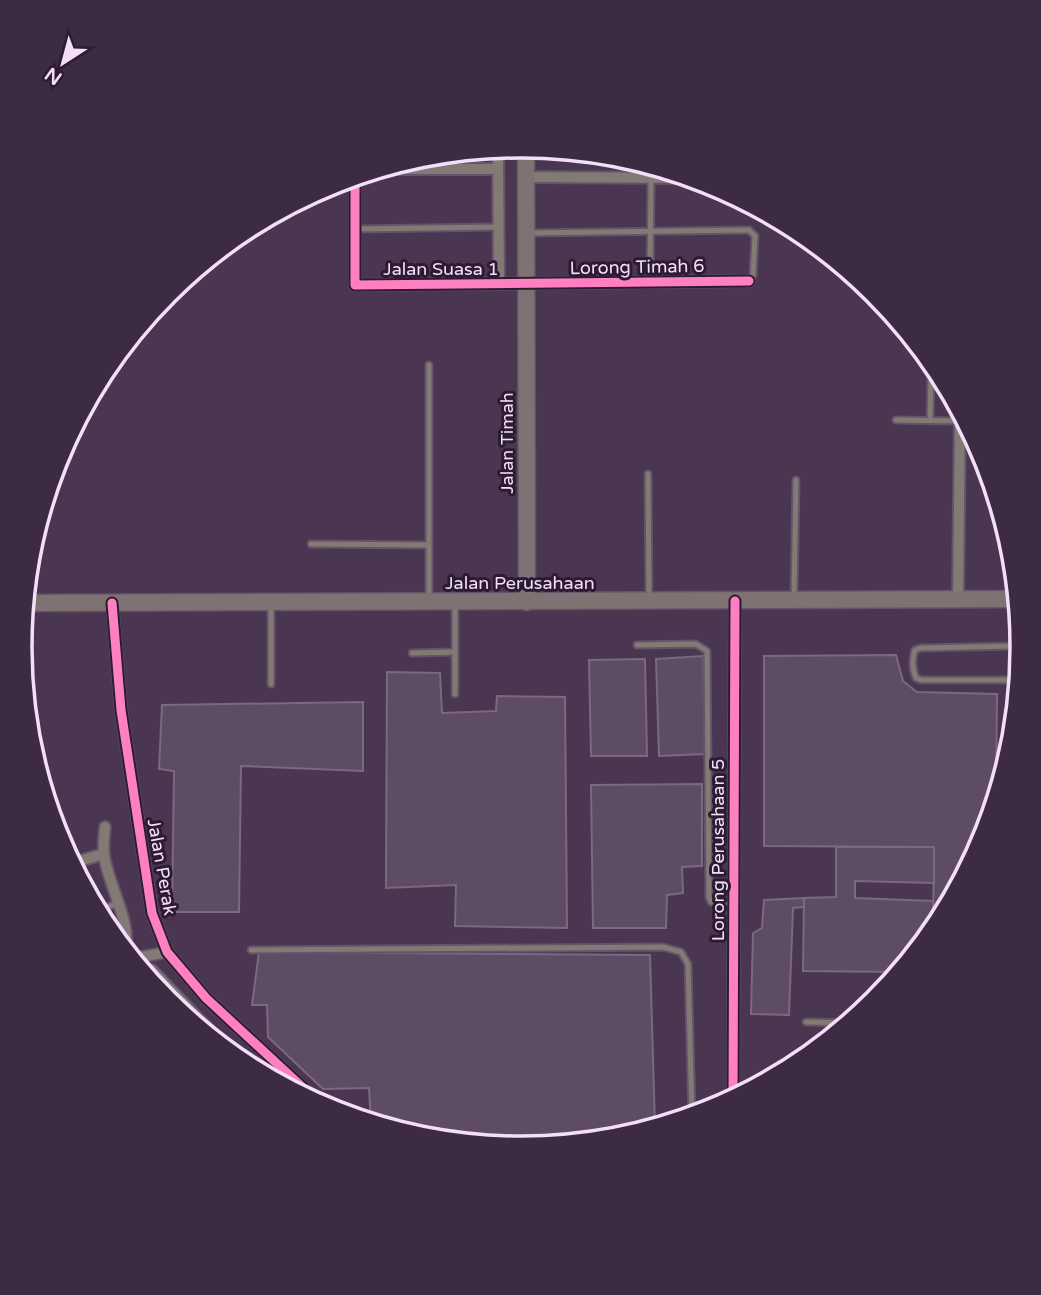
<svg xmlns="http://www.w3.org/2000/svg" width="1041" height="1295" font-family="'Varela Round',sans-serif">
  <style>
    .building { fill: #5e4b64; stroke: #7a697f; stroke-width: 2 }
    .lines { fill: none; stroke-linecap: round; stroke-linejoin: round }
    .lane-casing { stroke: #645369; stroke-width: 9 }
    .street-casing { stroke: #645369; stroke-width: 14 }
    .secondary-casing { stroke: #645369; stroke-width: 19 }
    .lane { stroke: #837a75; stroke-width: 5 }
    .street { stroke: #837a75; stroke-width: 10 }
    .secondary { stroke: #7e7273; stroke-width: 16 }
    .cycleway-casing { stroke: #2d1c31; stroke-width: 13 }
    .cycleway { stroke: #ff80c0; stroke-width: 9 }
    .labels { text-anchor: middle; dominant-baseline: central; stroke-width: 6; stroke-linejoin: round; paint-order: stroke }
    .street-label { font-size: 18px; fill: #f4defa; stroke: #2d1c31 }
    .rim { fill: none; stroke: #f4defa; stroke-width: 3.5 }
  </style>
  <rect width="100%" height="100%" fill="#4a3650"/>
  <!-- building -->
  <g class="building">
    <path d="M896 655 903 681 917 692 997 694 996 799 983 840 933 931 934 847 764 846V656Z"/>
    <path d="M703 656 705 754 659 756 656 659Z"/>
    <path d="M645 659 647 756H591L589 660Z"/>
    <path d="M387 672 440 673 442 713 496 711 497 696 565 697 567 928 455 926 456 885 386 888Z"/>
    <path d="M363 702V771L241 766 239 912H172L174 771 159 769 162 705Z"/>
    <path d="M702 784V866L682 867 683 893 667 895 666 928H593L591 785Z"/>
    <path d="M836 847H934V883L855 881V898L933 901V931L900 972 803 971 804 898 836 897Z"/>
    <path d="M804 898V907L793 908 789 1015 751 1014 753 933 762 928 764 900Z"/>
    <path d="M259 952 650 955 655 1128 618 1139 520 1149 422 1139 371 1123 369 1088 323 1089 268 1037 267 1005H252Z"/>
  </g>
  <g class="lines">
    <defs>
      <g id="lane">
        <path d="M355 229 499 227"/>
        <path d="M528 233 749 230 755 236 753 275 749 281"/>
        <path d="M650 282 651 179"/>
        <path d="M429 365V599"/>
        <path d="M896 420 960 421"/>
        <path d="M930 421 931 374"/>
        <path d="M648 474 649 599"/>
        <path d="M1002 515 1008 535"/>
        <path d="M311 544 428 545"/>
        <path d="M794 597 796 480"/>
        <path d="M455 602V694"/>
        <path d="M271 606V684"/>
        <path d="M637 645 696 644 707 651 709 897 711 902 734 904"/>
        <path d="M412 653 455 652"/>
        <path d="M1019 680H921L916 678C912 669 912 659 915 650L921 648 1014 646 1021 652"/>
        <path d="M95 910 117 904"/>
        <path d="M251 950 663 947 681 952 688 964 692 1117"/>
        <path d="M806 1022 850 1023"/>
      </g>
      <g id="street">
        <path d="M498 149 499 284"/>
        <path d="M378 169H498"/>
        <path d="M355 176V285L749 281"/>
        <path d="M526 177 692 178"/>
        <path d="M958 598 960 411"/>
        <path d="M112 603 121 710 152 913 167 952 206 998 327 1110"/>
        <path d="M105 827C104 836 103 846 104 855 108 885 132 922 125 951"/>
        <path d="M70 864 103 854"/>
        <path d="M131 959 167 952"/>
        <path d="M152 970 242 1064"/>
        <path d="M733 1099 735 601"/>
      </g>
      <g id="secondary">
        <path d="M526 147 527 602"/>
        <path d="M24 603 1017 599"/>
      </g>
    </defs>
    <!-- lane casing -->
    <use href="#lane" class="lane-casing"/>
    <!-- street casing -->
    <use href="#street" class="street-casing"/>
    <!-- secondary casing -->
    <use href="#secondary" class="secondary-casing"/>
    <!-- lane -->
    <use href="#lane" class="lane"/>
    <!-- street -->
    <use href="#street" class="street"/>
    <!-- secondary -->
    <use href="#secondary" class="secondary"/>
    <defs>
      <g id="cycleway">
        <path d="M355 176V285L749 281"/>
        <path d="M112 603 121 710 152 913 167 952 206 998 327 1110"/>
        <path d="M733 1099 735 601"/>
      </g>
    </defs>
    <!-- cycleway casing -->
    <use href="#cycleway" class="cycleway-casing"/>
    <!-- cycleway -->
    <use href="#cycleway" class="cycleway"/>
  </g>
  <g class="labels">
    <!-- street labels -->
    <g class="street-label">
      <text transform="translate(637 267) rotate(-1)">Lorong Timah 6</text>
      <text x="441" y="269">Jalan Suasa 1</text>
      <text transform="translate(507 443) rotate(-90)">Jalan Timah</text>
      <text x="520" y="583">Jalan Perusahaan</text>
      <text transform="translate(718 850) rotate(-90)">Lorong Perusahaan 5</text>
      <text transform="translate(162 867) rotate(80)">Jalan Perak</text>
    </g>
  </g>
  <!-- crop -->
  <path d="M0 0H1041V1295H0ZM32 647a489 489 0 1 1 978 0a489 489 0 1 1-978 0Z" fill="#3d2c41" fill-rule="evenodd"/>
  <path class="rim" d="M32 647a489 489 0 1 1 978 0a489 489 0 1 1-978 0Z"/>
  <!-- north arrow -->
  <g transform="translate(63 63) rotate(216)" stroke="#2d1c31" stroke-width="5" paint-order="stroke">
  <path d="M0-5L12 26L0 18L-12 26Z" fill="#f4defa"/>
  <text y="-10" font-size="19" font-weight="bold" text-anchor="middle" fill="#f4defa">N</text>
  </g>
</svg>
